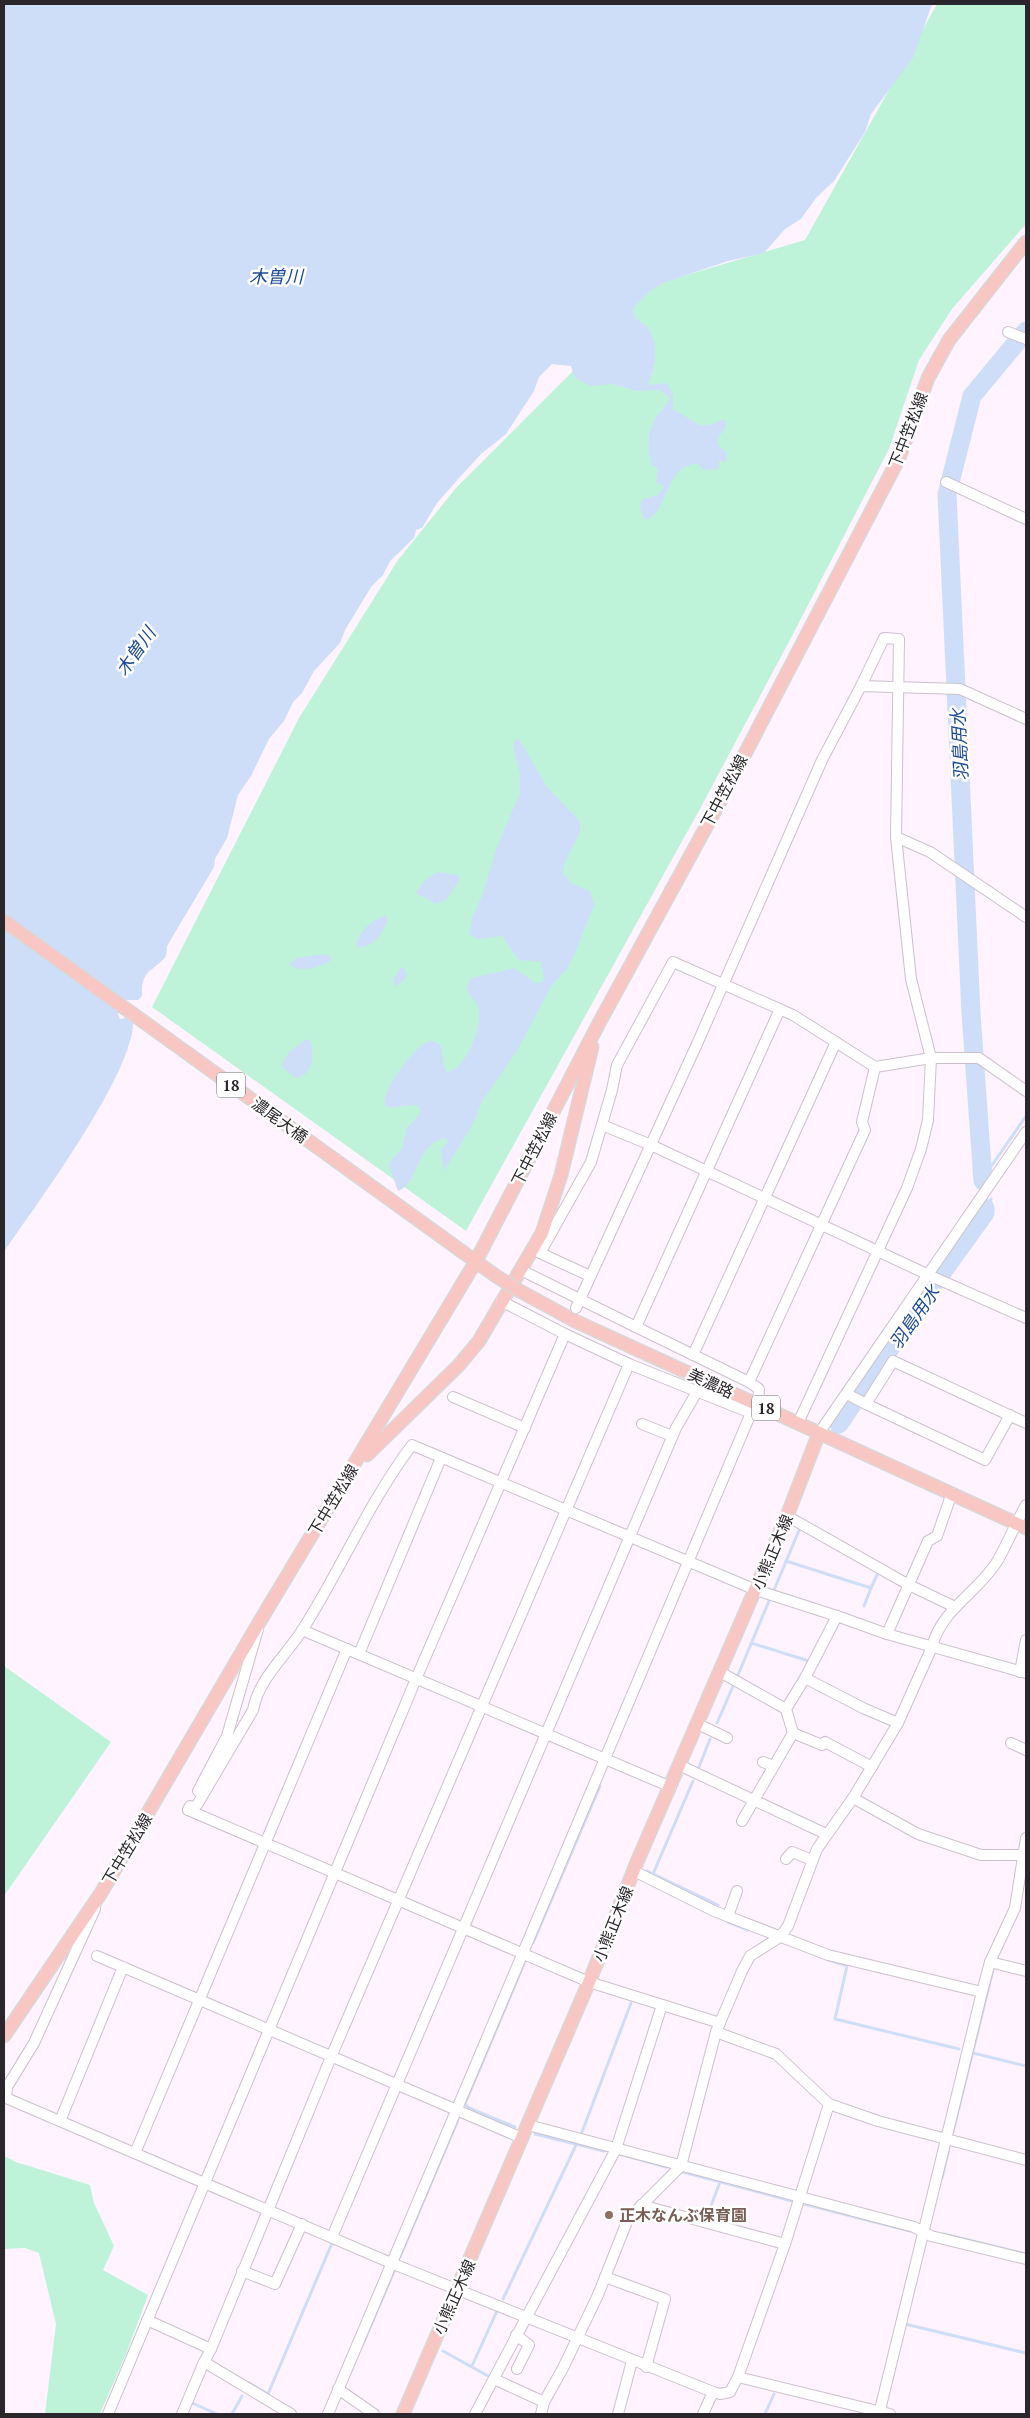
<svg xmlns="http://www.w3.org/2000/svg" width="1030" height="2418" font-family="'PT Serif','Noto Sans JP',serif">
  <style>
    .green { fill: #bef3da }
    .water { fill: #cedef9 }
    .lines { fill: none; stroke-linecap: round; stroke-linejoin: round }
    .stream { stroke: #cedef9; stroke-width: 3 }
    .river { stroke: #cedef9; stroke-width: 19 }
    .minor-casing { stroke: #ccc0cd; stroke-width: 12 }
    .major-casing { stroke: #d9d8d9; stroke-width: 15 }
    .minor { stroke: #fff; stroke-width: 10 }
    .major { stroke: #f9c7c3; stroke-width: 12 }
    .major-bridge-casing { stroke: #d9d8d9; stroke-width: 15; stroke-linecap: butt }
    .major-bridge { stroke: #f9c7c3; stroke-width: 12 }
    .education-dot { fill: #8d6e63; stroke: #fff; stroke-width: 2 }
    .labels { text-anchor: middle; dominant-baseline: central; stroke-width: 5; stroke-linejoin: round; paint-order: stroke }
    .shield { fill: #fff; stroke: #6b676b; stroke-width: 1 }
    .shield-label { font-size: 15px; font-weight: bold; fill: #2b262b }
    .street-label { font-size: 16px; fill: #2b262b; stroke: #fff }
    .education-label { font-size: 16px; font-weight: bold; fill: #785e54; stroke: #fff; text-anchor: start }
    .water-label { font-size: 18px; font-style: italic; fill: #1e4994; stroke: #fff }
  </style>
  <rect width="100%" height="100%" fill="#fef3fe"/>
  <!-- green -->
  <g class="green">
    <path d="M937 4H1026V224L952 309 919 360 889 449 792 636 701 807 466 1231 152 1007 299 718 398 560 456 488 571 373 646 287 805 240Z"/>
    <path d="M4 1666 111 1742 4 1896Z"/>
    <path d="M4 2156 16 2162 90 2185 94 2203 114 2246 103 2270 148 2295 126 2354 100 2414H45L56 2324 39 2253 25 2248 4 2249Z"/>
  </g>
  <!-- water -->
  <g class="water">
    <path d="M4 4H932L913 58 871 114 865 132 834 181 816 198 801 219 785 229 764 253 728 261 663 283 650 291 633 308 635 318 648 327 655 344V362L648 385 667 383 673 395V410C697 419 694 433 722 420L727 421 723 432 719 435 718 445 727 453 726 460 724 463 719 460V469L704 470 698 464C665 464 669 510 647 520L643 518 640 506 642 499 658 495 664 486 656 483 658 468 652 465C647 449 647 431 657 416 662 409 668 406 669 397L660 390 638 391 612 384 591 386 575 378 571 366 552 364 539 377 534 391 506 434 481 454 459 478 437 503 422 528 416 530 414 538 390 561 383 575 371 587 345 630 340 643 314 671 302 693 293 702 284 721 269 739 251 776 238 795 227 838 215 859 214 867 167 946 166 956C153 973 141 968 142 996L138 1000H127L118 1014 120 1019 129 1017 133 1019C137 1070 35 1206 4 1252Z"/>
    <path d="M515 740H519L522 744 547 787 580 822C584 837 563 855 563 874L571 883 590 891 594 905 576 951 567 969 551 986 517 1051 483 1100 472 1126 444 1171 441 1149 448 1142 445 1138C415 1144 420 1183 398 1191L388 1164 402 1148 407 1128 421 1112 418 1106C407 1102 394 1112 385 1105 381 1090 413 1049 427 1042 432 1039 437 1042 441 1046L444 1067 447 1072C465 1071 482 1027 479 1010 477 1000 468 996 466 987L471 978 515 968 535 983 542 982 544 977 541 962 519 960 502 936C491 936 477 944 469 933L473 915 482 896 498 844 520 793V774L513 748Z"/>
    <path d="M439 872 458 875 460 879 446 900 436 904 416 893C420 885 430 874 439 872Z"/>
    <path d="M386 915 388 919C384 932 372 950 356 947 356 933 373 919 386 915Z"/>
    <path d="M323 954 331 957 330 961C318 968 301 973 289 965L297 958Z"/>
    <path d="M401 967 404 968 407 976 396 987 393 980Z"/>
    <path d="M306 1039 311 1041C314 1055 313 1075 296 1078L283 1068 282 1063 289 1052Z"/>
  </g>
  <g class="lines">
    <!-- stream -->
    <g class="stream">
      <path d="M991 1171 990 1168 1026 1116"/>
      <path d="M891 1357 988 1217 991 1199"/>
      <path d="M786 1561 871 1588 864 1606"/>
      <path d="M871 1588 877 1575"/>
      <path d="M774 1590 800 1528"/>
      <path d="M751 1643 809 1661"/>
      <path d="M738 1675 769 1601"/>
      <path d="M717 1723 734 1684"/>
      <path d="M699 1767 710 1739"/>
      <path d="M647 1871 718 1905"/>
      <path d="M653 1874 693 1781"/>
      <path d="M1015 1920 1020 1907"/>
      <path d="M728 1922 748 1930"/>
      <path d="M533 1943 600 1786"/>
      <path d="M826 1959 847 1966 835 2019 959 2049"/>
      <path d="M973 2053 1026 2066"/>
      <path d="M515 2127 469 2108 465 2104 526 1959"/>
      <path d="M582 2132 631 2003"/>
      <path d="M953 2132 993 1970"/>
      <path d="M535 2134 604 2151"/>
      <path d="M619 2154 666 2167"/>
      <path d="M683 2172 792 2201"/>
      <path d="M942 2178 949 2149"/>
      <path d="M804 2204 914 2232"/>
      <path d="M706 2219 720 2182"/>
      <path d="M944 2234 1026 2254"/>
      <path d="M400 2257 458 2120"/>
      <path d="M503 2299 577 2143"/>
      <path d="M905 2324 1026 2353"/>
      <path d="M363 2344 395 2269"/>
      <path d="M443 2351 490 2377"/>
      <path d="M472 2366 497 2311"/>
      <path d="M249 2383 268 2394 332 2243H334"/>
      <path d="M192 2403 217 2414"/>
      <path d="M232 2414 242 2396"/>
      <path d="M765 2414 774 2394"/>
    </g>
    <!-- river -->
    <g class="river">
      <path d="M983 1181 971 1013 947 494 972 396 1026 331"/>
      <path d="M839 1424 928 1292 985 1213V1208"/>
    </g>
    <defs>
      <g id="minor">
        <path d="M1008 332 1026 339"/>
        <path d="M946 482 1026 519"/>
        <path d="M896 837 930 852 1026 917"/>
        <path d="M875 1067 931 1058H979L1026 1091"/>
        <path d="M602 1125 651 1145 933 1277 1026 1318"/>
        <path d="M521 1270 636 1327"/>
        <path d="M590 1276 540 1253 591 1162 612 1090 617 1065 673 962 793 1015 875 1067 862 1122 865 1130 749 1382 636 1327 780 1009"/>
        <path d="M576 1308 697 1044 822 760 861 686 960 689 1026 719"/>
        <path d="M693 1355 836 1042"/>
        <path d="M749 1382 759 1389 758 1404 754 1410"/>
        <path d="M847 1394 866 1404"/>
        <path d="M453 1397 525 1428"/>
        <path d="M1010 1415 985 1460 866 1404 893 1361 1026 1423"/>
        <path d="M798 1423 907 1188 921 1149 928 1120 931 1058 911 979 896 837 899 639 884 638 861 686"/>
        <path d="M642 1424 672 1436"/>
        <path d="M819 1433 1026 1132"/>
        <path d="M787 1516 909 1585 955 1607"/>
        <path d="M302 1630 671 1787"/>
        <path d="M887 1634 928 1541 937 1536 952 1493"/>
        <path d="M359 1654 441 1458"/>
        <path d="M720 1672 786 1709"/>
        <path d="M1020 1672 1026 1640"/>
        <path d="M805 1678 863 1708 898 1723"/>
        <path d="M698 1724 727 1738"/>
        <path d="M793 1733 822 1745 825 1742 872 1767"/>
        <path d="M1011 1743 1026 1750"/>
        <path d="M763 1762 773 1766"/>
        <path d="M681 1766 826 1834"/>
        <path d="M198 1791 227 1736 258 1629"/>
        <path d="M853 1798 918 1834 981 1855H1024"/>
        <path d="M190 1806 188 1810 589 1982 720 2023"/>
        <path d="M188 1810 197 1805 253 1710C259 1678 286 1656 303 1629 341 1569 369 1502 412 1445L756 1590 837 1616 887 1634 1026 1673"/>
        <path d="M742 1821 793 1733 786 1709 805 1678 837 1616"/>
        <path d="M786 1859 792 1852 812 1860"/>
        <path d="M634 1871 714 1911 828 1955 982 1992"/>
        <path d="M95 1909 34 2043 7 2087 6 2098 391 2263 713 2392 720 2394 730 2392 738 2377 890 2414"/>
        <path d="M728 1916 737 1891"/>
        <path d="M97 1956 522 2138"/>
        <path d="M990 1962 1026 1971"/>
        <path d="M716 2032 776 2054 829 2104 878 2121 1026 2160"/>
        <path d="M60 2121 123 1967"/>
        <path d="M528 2125 914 2227 931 2236 1026 2259"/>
        <path d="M135 2153 347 1649"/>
        <path d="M641 2205 785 2244"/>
        <path d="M332 2237 676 1428 698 1390"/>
        <path d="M242 2271 275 2284 302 2224"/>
        <path d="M605 2277 665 2299 646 2367"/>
        <path d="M147 2320 211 2349 204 2362 291 2414"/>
        <path d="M516 2335 529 2345 517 2369"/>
        <path d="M211 2349 331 2057 629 1364"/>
        <path d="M738 2377 785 2244 829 2104"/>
        <path d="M494 2379 544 2402"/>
        <path d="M338 2389 374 2414"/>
        <path d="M108 2414 416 1679 565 1334"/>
        <path d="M182 2414 204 2362"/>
        <path d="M328 2414 751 1413 629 1364 565 1334 501 1301"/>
        <path d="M475 2414 616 2149 662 2005"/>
        <path d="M541 2414 544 2402 563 2368 598 2295 628 2219 681 2166 716 2032 742 1971 750 1956 780 1937 788 1926 817 1849 853 1798 898 1723 932 1647C941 1609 979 1592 998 1560 1008 1542 1016 1523 1026 1505"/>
        <path d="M618 2414 632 2361"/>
        <path d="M703 2414 713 2392"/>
        <path d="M879 2414 982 1992 990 1962 1015 1908 1026 1838"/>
      </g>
      <g id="major">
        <path d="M4 921 496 1276"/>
        <path d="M518 1290 575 1321 1026 1528"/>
        <path d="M367 1455 459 1365 479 1341 542 1233 561 1175 592 1047"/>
        <path d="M4 2036 101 1893 260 1621 476 1261 598 1025 723 796 899 458 928 378 949 340 1026 242"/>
        <path d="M403 2414 589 1982 637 1862 787 1516 819 1433"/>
      </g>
    </defs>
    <!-- minor casing -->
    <use href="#minor" class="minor-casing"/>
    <!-- major casing -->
    <use href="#major" class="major-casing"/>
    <!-- minor -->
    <use href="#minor" class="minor"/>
    <!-- major -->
    <use href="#major" class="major"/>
    <defs>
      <path id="major-bridge" d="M496 1276 518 1290"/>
    </defs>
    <!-- major-bridge casing -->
    <use href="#major-bridge" class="major-bridge-casing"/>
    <!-- major-bridge -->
    <use href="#major-bridge" class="major-bridge"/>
  </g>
  <!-- markers -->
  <circle class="education-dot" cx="609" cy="2215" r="5"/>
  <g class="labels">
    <!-- shield labels -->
    <g class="shield">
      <rect x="217" y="1072.5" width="28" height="25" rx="4"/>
      <rect x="752" y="1395.5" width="28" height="25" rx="4"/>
    </g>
    <g class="shield-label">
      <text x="231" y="1085">18</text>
      <text x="766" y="1408">18</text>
    </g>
    <!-- street labels -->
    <g class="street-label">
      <text transform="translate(908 430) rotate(-69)">下中笠松線</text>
      <text transform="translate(724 791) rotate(-62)">下中笠松線</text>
      <text transform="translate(280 1120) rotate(36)">濃尾大橋</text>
      <text transform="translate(534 1149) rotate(-63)">下中笠松線</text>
      <text transform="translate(711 1383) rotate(25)">美濃路</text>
      <text transform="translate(333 1500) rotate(-59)">下中笠松線</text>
      <text transform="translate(772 1552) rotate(-67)">小熊正木線</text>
      <text transform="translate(127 1849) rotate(-59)">下中笠松線</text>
      <text transform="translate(613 1924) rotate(-68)">小熊正木線</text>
      <text transform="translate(454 2297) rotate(-66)">小熊正木線</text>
    </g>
    <!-- education labels -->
    <g class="education-label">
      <text x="619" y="2215">正木なんぶ保育園</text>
    </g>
    <!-- water labels -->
    <g class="water-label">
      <text x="276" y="276">木曽川</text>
      <text transform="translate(135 651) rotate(-55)">木曽川</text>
      <text transform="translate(959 745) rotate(-93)">羽島用水</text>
      <text transform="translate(914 1317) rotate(-55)">羽島用水</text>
    </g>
  </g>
  <!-- border -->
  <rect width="1030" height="2418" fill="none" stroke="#2b262b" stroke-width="10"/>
</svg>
